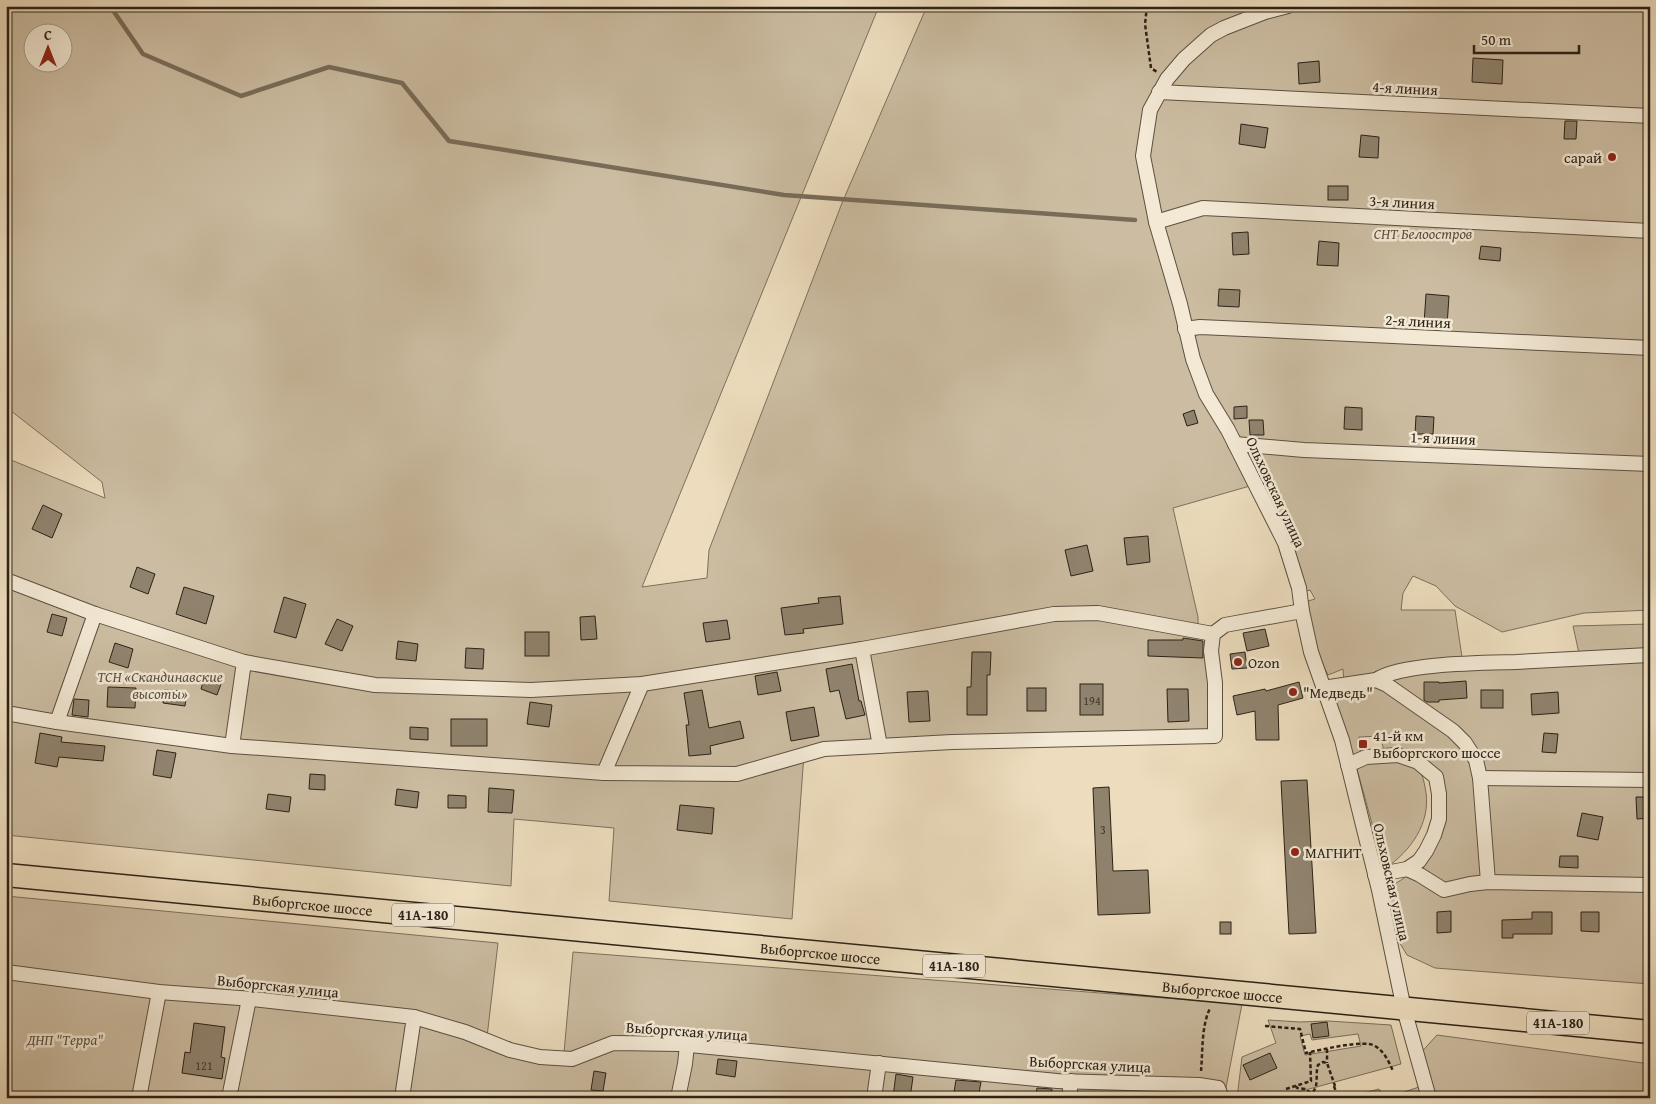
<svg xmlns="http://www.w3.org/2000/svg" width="1656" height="1104" font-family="'Gentium Book Plus',serif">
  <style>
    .green { fill: #ccbda2; stroke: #7c705c; fill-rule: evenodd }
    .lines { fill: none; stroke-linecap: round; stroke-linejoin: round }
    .stream { stroke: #786c59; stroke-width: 4.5 }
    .building { fill: #90836e; stroke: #2b2217 }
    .minor-casing { stroke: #5c5141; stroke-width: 16 }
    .primary-casing { stroke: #2b2217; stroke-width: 25 }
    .path { stroke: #2b2217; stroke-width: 2.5; stroke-dasharray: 4 2.5; stroke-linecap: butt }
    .minor { stroke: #f3e9d5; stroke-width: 14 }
    .primary { stroke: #edddbe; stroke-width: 22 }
    .poi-dot { fill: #8f2418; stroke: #f3e9d5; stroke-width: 2 }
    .labels { text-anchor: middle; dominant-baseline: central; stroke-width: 5; stroke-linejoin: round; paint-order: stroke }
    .number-label { font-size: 12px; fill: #443a2d }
    .shield { fill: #f3e9d5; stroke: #675e50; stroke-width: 1 }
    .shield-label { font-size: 14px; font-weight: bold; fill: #2b2217 }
    .street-label { font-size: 15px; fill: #2b2217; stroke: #f3e9d5 }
    .poi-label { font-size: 15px; fill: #2b2217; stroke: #f3e9d5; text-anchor: start }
    .park-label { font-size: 15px; font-style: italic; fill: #5b5041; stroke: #f3e9d5 }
  </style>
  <rect width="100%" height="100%" fill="#edddbe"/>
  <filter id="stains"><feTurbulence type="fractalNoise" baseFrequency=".004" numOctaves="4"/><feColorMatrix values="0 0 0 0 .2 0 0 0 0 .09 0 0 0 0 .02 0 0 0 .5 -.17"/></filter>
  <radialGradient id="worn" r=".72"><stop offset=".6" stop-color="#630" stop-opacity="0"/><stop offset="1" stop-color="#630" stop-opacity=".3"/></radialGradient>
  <!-- green -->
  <g class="green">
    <path d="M6 6H879L642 587 707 578 709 550 842 203 924 13 930 6H1650V610L1584 613 1502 632 1455 606 1436 586 1413 576 1403 593 1401 610H1455L1463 664 1580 658 1573 626 1650 624V984L1435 968 1407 955 1392 930 1385 899 1387 889 1418 869 1432 853 1440 776 1385 754 1380 736 1359 737 1361 757H1354L1334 698 1339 696 1345 698 1343 669 1328 675C1316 652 1311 627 1308 601L1315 599 1310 590 1303 592 1257 484 1173 508 1198 617V641L1215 683V736L804 754 792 919 609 901 614 828 514 819 511 886 6 835V458L105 498 102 482 6 407ZM32 32H62V62H32Z"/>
    <path d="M1400 758C1406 762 1415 766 1420 772 1423 776 1424 782 1425 787 1432 818 1415 846 1390 865L1384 861 1380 853 1357 769 1365 761Z"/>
    <path d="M6 896 498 943 487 1037 516 1052 564 1053 573 952 1242 1004 1224 1098H6Z"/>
    <path d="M1268 1020 1300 1022 1328 1021 1391 1025 1401 1064 1276 1098H1237L1242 1057 1276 1043ZM1310 1034 1312 1040 1358 1034 1361 1046 1305 1055 1300 1036Z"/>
    <path d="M1437 1035 1650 1064V1098H1395L1398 1094 1425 1085 1417 1057Z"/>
    <path d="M1379 1089 1386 1098H1346L1348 1097Z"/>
  </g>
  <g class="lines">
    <!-- stream -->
    <path class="stream" d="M110 6 143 54 241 96 329 67 402 83 449 141 784 195 1135 220"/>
  </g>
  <!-- building -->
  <g class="building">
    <path d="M1473 58 1503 60 1502 84 1472 82Z"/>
    <path d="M1319 61 1320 82 1299 84 1298 63Z"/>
    <path d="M1565 121H1577L1576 139H1564Z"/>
    <path d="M1241 124 1268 128 1265 148 1239 144Z"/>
    <path d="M1361 135 1379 137 1378 158 1359 157Z"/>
    <rect x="1328" y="186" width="20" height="14"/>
    <path d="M1248 232 1249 254 1233 255 1232 233Z"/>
    <path d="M1319 241 1339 243 1338 266 1317 265Z"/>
    <path d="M1481 246 1501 248 1500 261 1479 259Z"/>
    <path d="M1219 289 1240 290 1239 307 1218 306Z"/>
    <path d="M1426 294 1449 296 1447 326 1424 324Z"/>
    <path d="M1247 406V418L1234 419V407Z"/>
    <path d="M1345 407 1362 408V430L1344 429Z"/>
    <path d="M1194 410 1198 423 1187 426 1183 414Z"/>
    <path d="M1416 416 1434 417 1433 434H1415Z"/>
    <path d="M1249 420H1263L1264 435H1250Z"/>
    <path d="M43 505 62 514 52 538 32 529Z"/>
    <path d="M1148 536 1150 562 1127 565 1124 538Z"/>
    <path d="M1087 545 1093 571 1071 576 1065 550Z"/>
    <path d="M137 567 155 574 148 594 130 587Z"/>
    <path d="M184 587 214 596 206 624 176 614Z"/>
    <path d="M840 596 843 624 803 629 804 633 785 635 781 608 819 603 818 598Z"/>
    <path d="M284 597 306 604 296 638 274 632Z"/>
    <path d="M52 614 67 618 62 636 47 632Z"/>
    <path d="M595 616 597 639 581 640 580 617Z"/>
    <path d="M337 619 353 626 342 651 325 644Z"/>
    <path d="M727 620 730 639 706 642 703 623Z"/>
    <path d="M1265 629 1269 646 1247 651 1243 633Z"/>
    <rect x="525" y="632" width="24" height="24"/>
    <path d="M1183 638 1203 641V658L1148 656V640H1183Z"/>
    <path d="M398 641 418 644 416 661 396 659Z"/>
    <path d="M115 643 133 649 128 668 109 662Z"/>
    <path d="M466 648 484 649 483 669 465 668Z"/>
    <path d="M972 652H991L990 675H987V715H967V687H971Z"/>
    <path d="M1245 652 1247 668 1232 669 1230 654Z"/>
    <path d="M852 664 859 701H861L865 715 846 719 839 690 830 692 826 669Z"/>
    <path d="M777 672 781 691 758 695 755 676Z"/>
    <path d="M205 676 222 681 217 695 201 689Z"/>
    <path d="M1466 681 1467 698 1439 700V702H1427L1424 700V682H1439V683Z"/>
    <path d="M1299 682 1303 698 1278 705 1279 740H1256L1255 711 1237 715 1233 696 1265 689 1266 691Z"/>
    <rect x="1080" y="684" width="23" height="31"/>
    <path d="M108 687 136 688 135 708 107 707Z"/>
    <rect x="1027" y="688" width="19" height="23"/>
    <path d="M1167 689H1188L1189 721 1168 722Z"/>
    <path d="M164 690 187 691 185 706 163 703Z"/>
    <path d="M702 690 709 728 740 721 744 738 710 746 711 754 689 756 686 725H689L684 693Z"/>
    <rect x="1481" y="690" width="22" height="18"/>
    <path d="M928 691 930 721 909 722 907 692Z"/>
    <path d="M1558 692 1559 713 1532 715 1531 694Z"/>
    <path d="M74 699 89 700 88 717 72 715Z"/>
    <path d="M530 702 552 705 549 727 527 724Z"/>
    <path d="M814 707 819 736 791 741 786 712Z"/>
    <rect x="451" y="719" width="36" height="27"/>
    <path d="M410 727 428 728V740L410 739Z"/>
    <path d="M40 733 62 737 61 742 105 746 103 761 59 757 57 767 35 763Z"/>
    <path d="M1544 733 1558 734 1556 753 1542 752Z"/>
    <path d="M157 750 176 753 171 778 153 775Z"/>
    <path d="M310 774 325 775V790L309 789Z"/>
    <path d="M1307 780 1316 933 1289 934 1281 781Z"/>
    <path d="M1109 787 1113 871 1148 870 1150 913 1098 915 1093 788Z"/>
    <path d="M489 788 514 790 512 813 488 812Z"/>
    <path d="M397 789 419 792 417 808 395 805Z"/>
    <path d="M268 794 291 797 289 812 266 809Z"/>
    <path d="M448 795 466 796V808H448Z"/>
    <path d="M1636 797H1650V818L1637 819Z"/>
    <path d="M680 805 714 808 712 834 677 830Z"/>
    <path d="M1582 813 1603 817 1598 840 1577 836Z"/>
    <path d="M1560 856H1578V868L1559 867Z"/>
    <path d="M1451 911V932L1437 933V912Z"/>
    <path d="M1532 912H1552V934H1513V938H1502V920L1532 919Z"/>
    <path d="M1581 912H1599V932L1581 931Z"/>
    <rect x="1220" y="922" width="11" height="12"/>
    <path d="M1327 1022 1329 1036 1313 1038 1311 1024Z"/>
    <path d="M194 1023 225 1027 221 1057 225 1058 222 1079 182 1073 185 1052 190 1053Z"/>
    <path d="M1270 1053 1277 1068 1250 1080 1243 1065Z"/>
    <path d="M718 1059 737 1061 735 1077 716 1074Z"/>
    <path d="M594 1071 606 1073 603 1091 591 1090Z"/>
    <path d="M896 1074 913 1077 910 1098 893 1097Z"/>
    <path d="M956 1080 981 1082 978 1098H953Z"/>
    <path d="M1037 1088 1052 1089 1051 1098 1036 1095Z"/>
  </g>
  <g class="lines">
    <defs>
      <g id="minor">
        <path d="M1288 6 1265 12 1224 28 1211 35 1184 59 1167 79 1150 110 1143 156 1156 222 1180 304 1193 359 1206 394 1228 430 1285 543 1299 588 1302 611 1311 652 1342 740 1379 890 1404 1009 1429 1098"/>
        <path d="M1159 92 1650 116"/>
        <path d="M1156 222 1203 208 1650 231"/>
        <path d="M1185 329 1200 327 1650 348"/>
        <path d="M1235 444 1304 450 1650 464"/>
        <path d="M6 580 95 614 244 662 375 685 531 690 642 684 862 649 1054 614 1098 613 1213 634"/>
        <path d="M862 649 880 746"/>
        <path d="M1376 680 1387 685 1453 731 1465 743 1476 760 1480 778 1488 882"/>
        <path d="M1323 688 1376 680C1402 663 1482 663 1516 662 1560 660 1605 657 1650 655"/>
        <path d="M6 713 57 722 232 746 604 773 737 774 824 749 952 742 1215 736V683L1211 651 1213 634 1225 625 1302 611"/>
        <path d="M57 722 95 614"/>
        <path d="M232 746 244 662"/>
        <path d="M1348 765 1366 757 1398 755 1418 762 1436 777 1439 794V819L1434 835 1426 851 1419 861 1407 869 1375 875"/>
        <path d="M604 773 642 684"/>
        <path d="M1480 778 1650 780"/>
        <path d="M1407 869 1420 875 1444 890 1470 884 1488 882 1650 885"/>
        <path d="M6 972 159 992 253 999 414 1017 465 1032 510 1050 540 1057 572 1059 613 1043 679 1044 1057 1081 1199 1085 1218 1088 1222 1098"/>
        <path d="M139 1098 159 992"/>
        <path d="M229 1098 249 999"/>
        <path d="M402 1098 414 1017"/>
        <path d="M678 1098 685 1064 687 1045"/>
        <path d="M874 1098 879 1063"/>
        <path d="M1069 1098 1071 1081"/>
      </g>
      <g id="primary">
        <path id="s1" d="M6 875 1650 1032"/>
      </g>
    </defs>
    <!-- minor casing -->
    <use href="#minor" class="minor-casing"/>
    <!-- primary casing -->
    <use href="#primary" class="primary-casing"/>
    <!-- path -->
    <g class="path">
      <path d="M1147 6 1145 24 1151 68 1157 72"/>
      <path d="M1265 1026 1300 1029 1306 1053C1320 1050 1365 1039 1375 1046 1384 1051 1389 1062 1393 1071"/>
      <path d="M1327 1049V1063"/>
      <path d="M1201 1071C1203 1050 1201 1028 1210 1008"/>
      <path d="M1296 1086 1297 1088 1305 1089 1311 1093"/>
      <path d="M1334 1086 1338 1098"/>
      <path d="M1286 1089 1311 1081 1310 1052"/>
      <path d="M1313 1092C1319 1085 1315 1074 1318 1065L1323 1062 1327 1063 1335 1086"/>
      <path d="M1307 1094V1098"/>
    </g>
    <!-- minor -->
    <use href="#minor" class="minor"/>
    <!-- primary -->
    <use href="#primary" class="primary"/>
  </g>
  <!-- markers -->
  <g class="poi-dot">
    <circle cx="1612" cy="157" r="5"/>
    <circle cx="1238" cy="662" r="5"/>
    <circle cx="1293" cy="692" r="5"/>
    <rect x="1358" y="739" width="10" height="10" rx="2.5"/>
    <circle cx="1295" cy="852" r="5"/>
  </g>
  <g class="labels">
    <!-- number labels -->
    <g class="number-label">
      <text x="1092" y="700">194</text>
      <text x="1103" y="829">3</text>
      <text x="204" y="1065">121</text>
    </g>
    <!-- shield labels -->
    <g class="shield">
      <rect x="392" y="903.5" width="62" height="23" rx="4"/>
      <rect x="923" y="954.5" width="62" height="23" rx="4"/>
      <rect x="1527" y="1011.5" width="62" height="23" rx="4"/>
    </g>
    <g class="shield-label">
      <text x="423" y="915">41А-180</text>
      <text x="954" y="966">41А-180</text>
      <text x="1558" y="1023">41А-180</text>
    </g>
    <!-- street labels -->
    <g class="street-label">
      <text transform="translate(1405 88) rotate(3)">4-я линия</text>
      <text transform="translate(1402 202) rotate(3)">3-я линия</text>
      <text transform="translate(1418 321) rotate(3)">2-я линия</text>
      <text transform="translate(1443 438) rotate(2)">1-я линия</text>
      <text transform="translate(1276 492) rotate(65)">Ольховская улица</text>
      <text transform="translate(1392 882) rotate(77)">Ольховская улица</text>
      <text stroke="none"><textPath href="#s1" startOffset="308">Выборгское шоссе</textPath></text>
      <text stroke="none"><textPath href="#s1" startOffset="818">Выборгское шоссе</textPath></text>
      <text transform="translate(278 986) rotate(6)">Выборгская улица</text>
      <text stroke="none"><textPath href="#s1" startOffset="1222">Выборгское шоссе</textPath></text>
      <text transform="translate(687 1031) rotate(4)">Выборгская улица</text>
      <text transform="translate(1090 1064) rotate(3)">Выборгская улица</text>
    </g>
    <!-- poi labels -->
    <g class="poi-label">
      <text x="1602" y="157" text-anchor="end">сарай</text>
      <text x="1248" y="662">Ozon</text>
      <text x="1303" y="692">"Медведь"</text>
      <text x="1373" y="735">41-й км<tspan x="1373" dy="17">Выборгского шоссе</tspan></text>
      <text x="1305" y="852">МАГНИТ</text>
    </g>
    <!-- park labels -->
    <g class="park-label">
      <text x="1423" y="233">СНТ Белоостров</text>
      <text x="160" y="676">ТСН «Скандинавские<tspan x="160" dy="17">высоты»</tspan></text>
      <text x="65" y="1039">ДНП "Терра"</text>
    </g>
  </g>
  <!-- margin -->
  <rect width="1656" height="1104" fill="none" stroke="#edddbe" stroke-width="25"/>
  <rect x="8" y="8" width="1641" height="1089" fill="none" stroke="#2b2217" stroke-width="2.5"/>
  <rect x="12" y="12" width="1631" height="1079" fill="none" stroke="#2b2217"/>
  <!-- north arrow -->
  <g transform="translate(48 48)"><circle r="24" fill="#f3e9d5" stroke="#a39989"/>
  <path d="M0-4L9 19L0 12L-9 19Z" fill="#8f2418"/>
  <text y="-8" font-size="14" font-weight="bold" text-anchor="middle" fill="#2b2217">С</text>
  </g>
  <!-- scale -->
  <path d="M1474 45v8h105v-8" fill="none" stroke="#2b2217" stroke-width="2.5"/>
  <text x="1481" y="45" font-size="15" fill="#2b2217" stroke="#f3e9d5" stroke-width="4" paint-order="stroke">50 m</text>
  <rect width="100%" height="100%" filter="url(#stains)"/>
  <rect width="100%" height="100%" fill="url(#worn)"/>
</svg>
